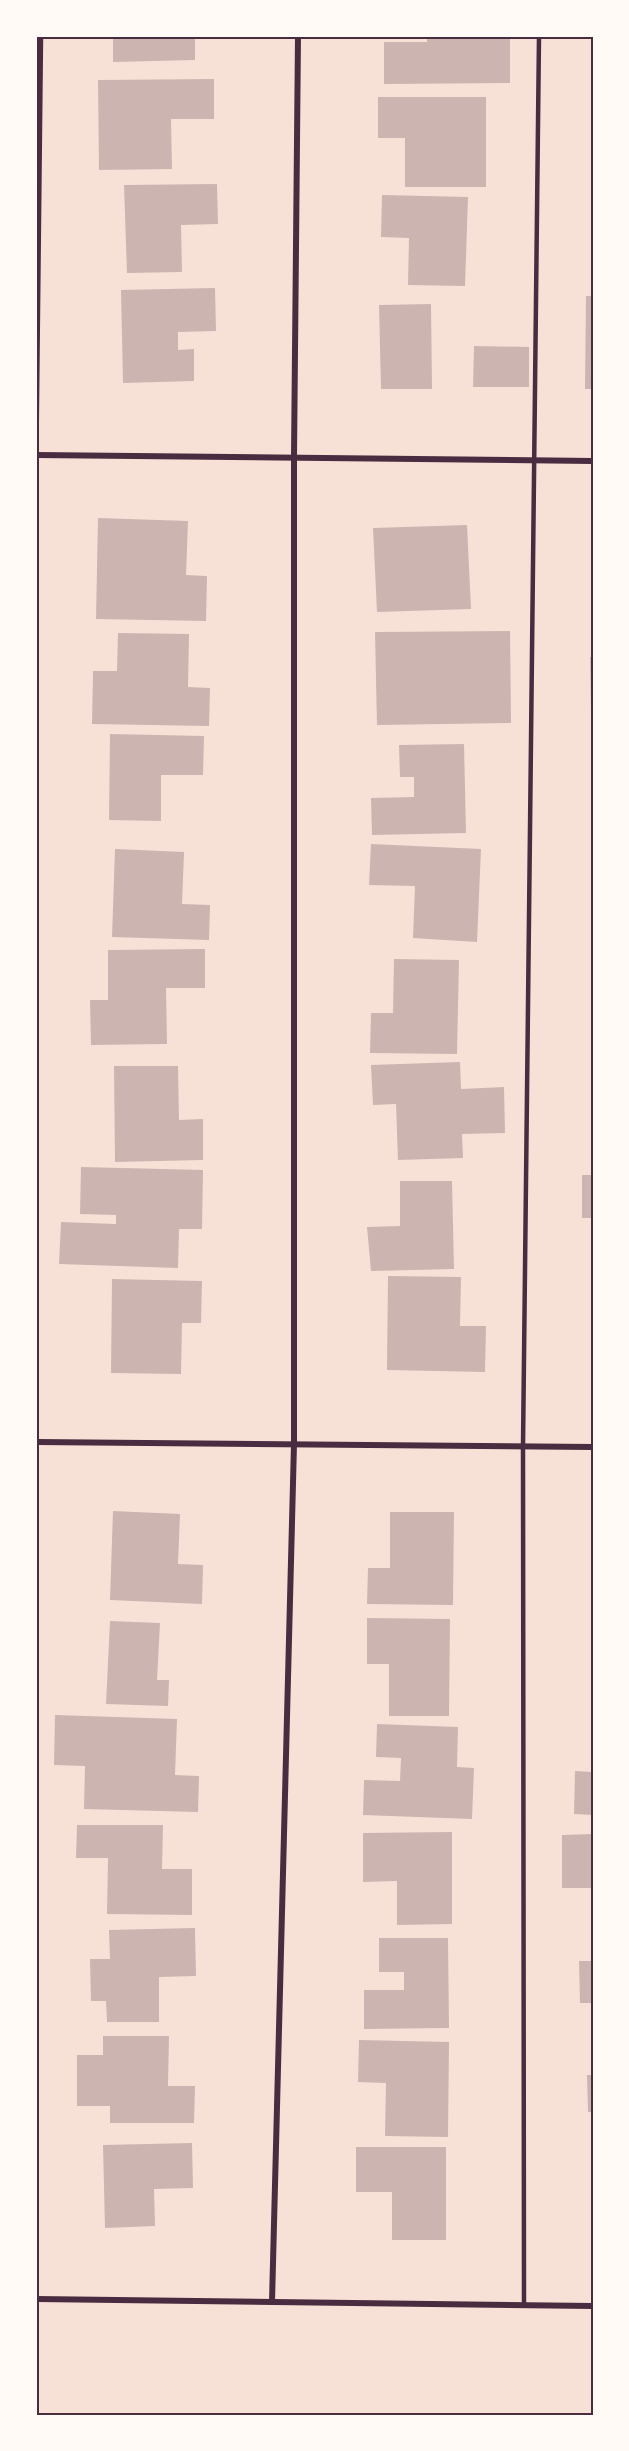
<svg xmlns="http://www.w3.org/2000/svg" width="629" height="2451" font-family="'PT Sans Narrow',sans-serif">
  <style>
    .building { fill: #ccb4b1 }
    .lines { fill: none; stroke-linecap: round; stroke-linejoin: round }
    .service { stroke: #4a2c40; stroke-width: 4.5 }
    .minor { stroke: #4a2c40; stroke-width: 6 }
    .neatline { fill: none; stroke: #4a2c40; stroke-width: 2 }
  </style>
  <rect width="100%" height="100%" fill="#f7e1d7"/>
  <!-- building -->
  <g class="building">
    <path d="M113 36H195V60L113 62Z"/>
    <path d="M427 36H510V83L384 84V42H427Z"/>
    <path d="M214 79V119H171L172 169 99 170 98 80Z"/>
    <path d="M378 97H486V187H405V138H378Z"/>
    <path d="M217 184 218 224 181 225 182 272 127 273 124 185Z"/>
    <path d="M382 195 468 197 465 286 408 285 409 238 381 237Z"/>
    <path d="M215 288 216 331 178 332V350L194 349V381L123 383 121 290Z"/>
    <path d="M586 296H593V389H585Z"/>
    <path d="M431 304 432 389H381L379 305Z"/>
    <path d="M474 346 529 347V387H473Z"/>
    <path d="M98 518 188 521 186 575 207 576 206 621 96 619Z"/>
    <path d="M467 525 471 609 377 612 373 528Z"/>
    <path d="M510 631 511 723 377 725 375 632Z"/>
    <path d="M118 633 189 634 188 687 210 688 209 726 92 724 93 671H117Z"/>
    <path d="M590 657H593V712H591Z"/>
    <path d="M110 734 204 736 203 775H161V821L109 820Z"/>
    <path d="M464 744 466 833 372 835 371 798 414 797V777H400L399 745Z"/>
    <path d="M371 844 481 849 477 942 413 938 415 886 369 885Z"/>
    <path d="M115 849 184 852 182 904 210 905 209 940 112 937Z"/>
    <path d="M205 949V988H166L167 1044 91 1045 90 1000H108V950Z"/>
    <path d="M394 959 459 960 457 1054 370 1053 371 1013H393Z"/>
    <path d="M460 1062 461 1089 504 1087 505 1133 462 1134 463 1158 398 1160 396 1104 373 1105 371 1065Z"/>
    <path d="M114 1066H178L179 1120 203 1119V1160L115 1162Z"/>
    <path d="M81 1167 203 1170 202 1229H179L178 1268 59 1264 61 1222 116 1224V1215L80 1214Z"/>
    <rect x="582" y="1175" width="11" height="43"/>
    <path d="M400 1181H452L454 1269 371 1271 367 1227 400 1226Z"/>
    <path d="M388 1276 461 1277 460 1326H486L485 1372 387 1370Z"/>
    <path d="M112 1279 202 1281 201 1323H182L181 1374 111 1373Z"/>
    <path d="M113 1511 180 1514 178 1564 203 1565 202 1604 110 1600Z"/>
    <path d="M390 1512H454L453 1605 367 1604 368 1568H390Z"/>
    <path d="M367 1618 450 1619 449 1716H389V1664H367Z"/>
    <path d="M110 1621 160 1623 157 1680H169L168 1706 106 1704Z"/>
    <path d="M55 1715 177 1719 175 1775 199 1776 198 1812 84 1809 85 1766 54 1765Z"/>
    <path d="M377 1724 458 1727 457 1767 474 1768 472 1819 363 1815 364 1780 400 1781 401 1758 376 1757Z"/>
    <path d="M575 1771 593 1772V1815L574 1814Z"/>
    <path d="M77 1825H163L162 1869H192V1915L107 1914 108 1858H76Z"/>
    <path d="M452 1832V1924L397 1925V1881L363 1882V1833Z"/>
    <path d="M593 1834V1888H562V1835Z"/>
    <path d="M195 1928 196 1976 159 1977V2022H107L106 2001H91L90 1959H110L109 1930Z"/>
    <path d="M379 1938H448L449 2028 364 2029V1990H404V1972H379Z"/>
    <path d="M579 1961H593V2003H580Z"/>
    <path d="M103 2036H169L168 2086H195L194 2123H110V2106H77V2055H103Z"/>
    <path d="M359 2040 449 2042 448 2137 385 2136 386 2083 358 2082Z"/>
    <path d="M587 2075H593V2112H588Z"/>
    <path d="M192 2143 193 2188 154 2189 155 2226 105 2228 103 2145Z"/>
    <path d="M356 2147H446V2240H392V2192H356Z"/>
  </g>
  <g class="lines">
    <!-- service -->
    <g class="service">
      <path d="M36 491 41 36"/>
      <path d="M524 2305 523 1446 539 36"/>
    </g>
    <!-- minor -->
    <g class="minor">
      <path d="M36 455 593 461"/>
      <path d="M36 1442 593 1447"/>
      <path d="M36 2299 593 2306"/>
      <path d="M272 2302 294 1444V456L298 36"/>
    </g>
  </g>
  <!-- border -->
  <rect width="629" height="2451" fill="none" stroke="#fffaf5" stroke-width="75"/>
  <rect x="38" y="38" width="554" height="2376" class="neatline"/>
</svg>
